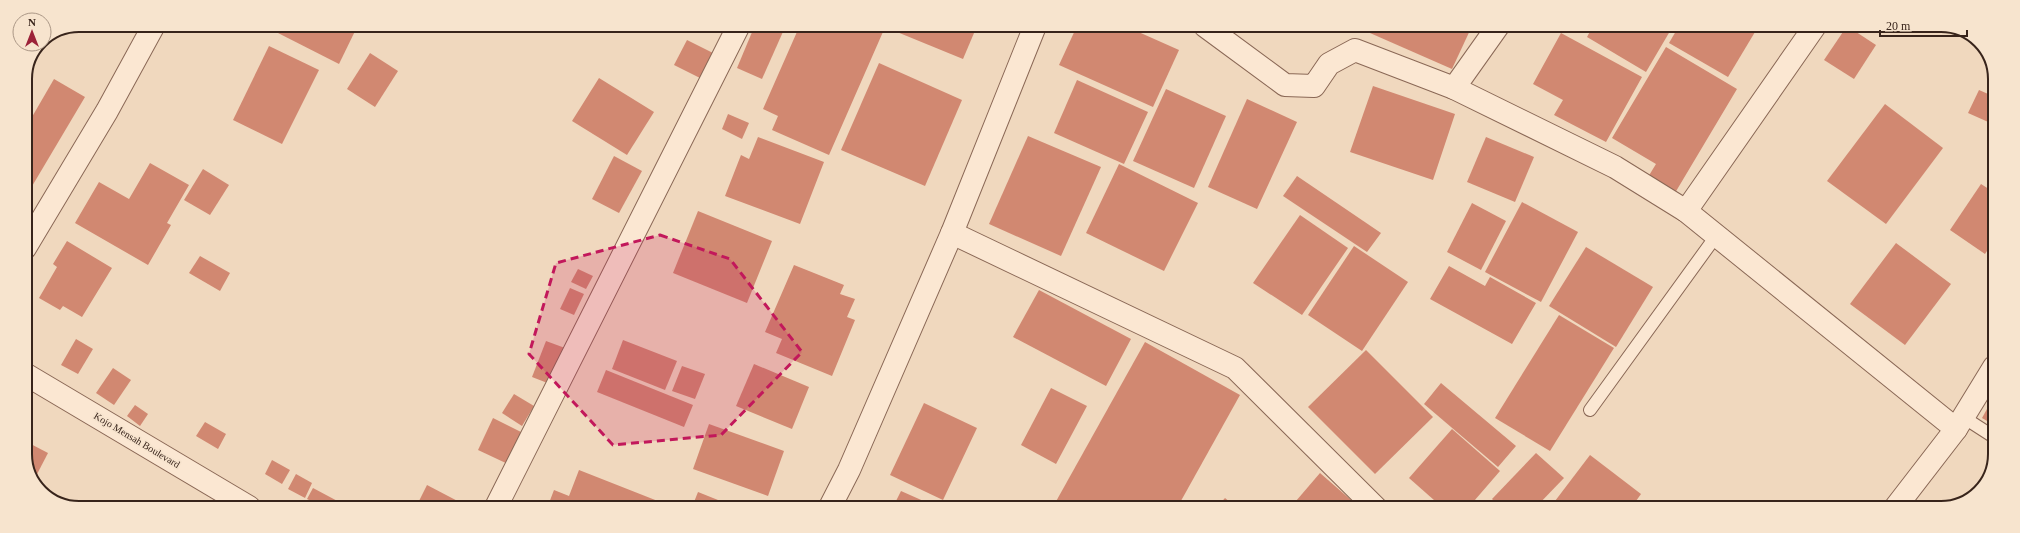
<svg xmlns="http://www.w3.org/2000/svg" width="2020" height="533" font-family="'Times New Roman',serif">
  <style>
    .building { fill: #d18871 }
    .lines { fill: none; stroke-linecap: round; stroke-linejoin: round }
    .service-casing { stroke: #8a6856; stroke-width: 14 }
    .minor-casing { stroke: #8a6856; stroke-width: 24 }
    .service { stroke: #fbe7d2; stroke-width: 12 }
    .minor { stroke: #fbe7d2; stroke-width: 22 }
    .marked { fill: #c2185b; fill-opacity: 0.2; stroke: #c2185b; stroke-width: 3; stroke-dasharray: 8 5; stroke-linejoin: round }
    .labels { text-anchor: middle; dominant-baseline: central; stroke-width: 3.5; stroke-linejoin: round; paint-order: stroke }
    .street-label { font-size: 10px; fill: #38241b; stroke: #f7e4ce }
    .rim { fill: none; stroke: #38241b; stroke-width: 2 }
  </style>
  <rect width="100%" height="100%" fill="#f0d8be"/>
  <!-- building -->
  <g class="building">
    <path d="M280 25H358L339 64 276 32Z"/>
    <path d="M755 25H786L762 79 737 68Z"/>
    <path d="M800 25H886L829 155 772 130 778 116 763 109Z"/>
    <path d="M900 25H917L977 26 963 59 897 32Z"/>
    <path d="M1005 26H1024L1021 32Z"/>
    <path d="M1077 26H1125L1179 50 1153 107 1059 65Z"/>
    <path d="M1354 26H1472L1452 69Z"/>
    <path d="M1593 26H1673L1646 72 1587 37Z"/>
    <path d="M1679 26H1757L1758 27 1728 77 1669 43Z"/>
    <path d="M1847 26 1876 45 1854 79 1824 60Z"/>
    <path d="M1561 33 1642 77 1606 142 1554 115 1563 100 1533 84Z"/>
    <path d="M687 40 713 53 700 78 674 65Z"/>
    <path d="M269 46 319 70 282 144 233 120Z"/>
    <path d="M1666 47 1737 89 1672 198 1645 182 1656 164 1612 138Z"/>
    <path d="M370 53 398 71 375 107 347 89Z"/>
    <path d="M879 63 962 100 925 186 841 150Z"/>
    <path d="M599 78 654 112 627 155 572 121Z"/>
    <path d="M54 79 85 97 25 198V129Z"/>
    <path d="M1077 80 1148 112 1124 164 1054 133Z"/>
    <path d="M1373 86 1455 114 1433 180 1350 152Z"/>
    <path d="M1166 89 1226 116 1194 188 1133 161Z"/>
    <path d="M1979 90 1995 97V125L1968 113Z"/>
    <path d="M1247 99 1297 122 1257 209 1208 187Z"/>
    <path d="M1885 104 1943 148 1886 224 1827 181Z"/>
    <path d="M728 114 749 123 742 139 722 129Z"/>
    <path d="M1028 136 1101 167 1061 256 989 224Z"/>
    <path d="M758 137 824 162 800 224 725 196 741 155 749 159Z"/>
    <path d="M1486 137 1534 157 1515 202 1467 182Z"/>
    <path d="M614 156 642 171 619 213 592 199Z"/>
    <path d="M150 163 189 185 167 223 171 225 148 265 75 223 99 182 129 199Z"/>
    <path d="M1119 164 1198 203 1164 271 1086 233Z"/>
    <path d="M203 169 229 185 210 215 184 200Z"/>
    <path d="M1297 176 1381 233 1367 252 1283 196Z"/>
    <path d="M1995 176V187L1990 183Z"/>
    <path d="M1981 184 1995 193 1994 240 1985 254 1950 230Z"/>
    <path d="M1522 202 1578 232 1541 302 1485 272Z"/>
    <path d="M1472 203 1506 221 1481 270 1447 252Z"/>
    <path d="M698 211 772 241 747 303 673 273Z"/>
    <path d="M1300 215 1348 248 1302 315 1253 283Z"/>
    <path d="M67 241 112 268 82 317 63 306 60 310 39 298 57 267 53 264Z"/>
    <path d="M1896 243 1951 284 1905 345 1850 304Z"/>
    <path d="M1354 246 1408 282 1362 351 1308 315Z"/>
    <path d="M1586 247 1653 287 1616 347 1549 306Z"/>
    <path d="M200 256 230 273 220 291 189 273Z"/>
    <path d="M794 265 844 285 840 294 855 299 847 317 855 320 832 376 776 353 782 339 765 332Z"/>
    <path d="M1449 266 1485 286 1490 277 1536 303 1512 344 1430 299Z"/>
    <path d="M578 269 593 276 586 289 571 282Z"/>
    <path d="M570 288 584 294 574 315 560 309Z"/>
    <path d="M1039 290 1131 339 1106 386 1013 337Z"/>
    <path d="M1559 315 1614 348 1550 451 1495 418Z"/>
    <path d="M76 339 93 349 78 374 61 365Z"/>
    <path d="M623 340 677 361 665 390 612 369Z"/>
    <path d="M546 341 565 348 550 384 532 377Z"/>
    <path d="M1145 342 1240 395 1177 508 1059 507 1054 505Z"/>
    <path d="M1366 350 1433 417 1375 474 1308 407Z"/>
    <path d="M754 364 809 387 792 429 736 406Z"/>
    <path d="M682 366 705 374 695 399 672 391Z"/>
    <path d="M113 368 131 380 114 405 96 393Z"/>
    <path d="M606 370 693 405 684 427 597 392Z"/>
    <path d="M1441 383 1516 446 1498 467 1424 404Z"/>
    <path d="M1051 388 1087 406 1056 464 1021 445Z"/>
    <path d="M514 394 534 406 522 426 502 413Z"/>
    <path d="M1992 400 1994 401V425L1982 418Z"/>
    <path d="M924 403 977 428 943 500 890 475Z"/>
    <path d="M135 405 148 414 140 426 127 416Z"/>
    <path d="M493 418 525 434 510 465 478 450Z"/>
    <path d="M205 422 226 434 218 449 196 436Z"/>
    <path d="M709 424 784 451 768 496 693 469Z"/>
    <path d="M1452 429 1500 471 1468 508H1443L1409 478Z"/>
    <path d="M25 441 48 453 34 480 25 461Z"/>
    <path d="M1536 453 1564 478 1535 508H1501L1492 499Z"/>
    <path d="M1590 455 1641 494 1631 508H1555L1552 505Z"/>
    <path d="M272 460 290 470 282 484 265 474Z"/>
    <path d="M579 470 673 507H558L549 503 554 490 569 496Z"/>
    <path d="M1320 473 1351 500 1344 508H1290Z"/>
    <path d="M296 474 312 483 305 498 288 489Z"/>
    <path d="M427 485 469 507H416Z"/>
    <path d="M313 488 343 504 341 507H323L307 499Z"/>
    <path d="M47 490 77 507H68L45 493Z"/>
    <path d="M901 491 937 507H893Z"/>
    <path d="M698 492 718 500 715 507H692Z"/>
    <path d="M1225 498 1237 508H1216Z"/>
  </g>
  <g class="lines">
    <defs>
      <g id="service">
        <path d="M1590 410 1716 236"/>
        <path d="M1963 417 1994 437"/>
      </g>
      <g id="minor">
        <path d="M1205 26 1285 85 1314 86 1329 64 1355 50 1454 88 1498 26"/>
        <path d="M1454 88 1615 167 1686 211 1956 429"/>
        <path d="M1686 211 1815 26"/>
        <path d="M952 233 1235 368 1376 508"/>
        <path d="M25 248 107 111 154 25"/>
        <path d="M25 374 249 507"/>
        <path d="M496 507 739 25"/>
        <path d="M830 507 849 470 952 233 1035 26"/>
        <path d="M1895 508 1956 429 1994 367"/>
      </g>
    </defs>
    <!-- service casing -->
    <use href="#service" class="service-casing"/>
    <!-- minor casing -->
    <use href="#minor" class="minor-casing"/>
    <!-- service -->
    <use href="#service" class="service"/>
    <!-- minor -->
    <use href="#minor" class="minor"/>
  </g>
  <!-- marked area -->
  <path class="marked" d="M660 235 730 259 802 352 721 435 613 445 529 354 556 263Z"/>
  <g class="labels">
    <!-- street labels -->
    <g class="street-label">
      <text transform="translate(137 440) rotate(31)">Kojo Mensah Boulevard</text>
    </g>
  </g>
  <!-- crop -->
  <path d="M0 0H2020V533H0ZM79 32H1941A47 47 0 0 1 1988 79V454A47 47 0 0 1 1941 501H79A47 47 0 0 1 32 454V79A47 47 0 0 1 79 32Z" fill="#f7e4ce" fill-rule="evenodd"/>
  <path class="rim" d="M79 32H1941A47 47 0 0 1 1988 79V454A47 47 0 0 1 1941 501H79A47 47 0 0 1 32 454V79A47 47 0 0 1 79 32Z"/>
  <!-- north arrow -->
  <g transform="translate(32 32)"><circle r="19" fill="#f7e4ce" stroke="#ab9786"/>
  <path d="M0-3L7 15L0 10L-7 15Z" fill="#9c2239"/>
  <text y="-6" font-size="11" font-weight="bold" text-anchor="middle" fill="#38241b">N</text>
  </g>
  <!-- scale -->
  <path d="M1880 30v6h87v-6" fill="none" stroke="#38241b" stroke-width="2"/>
  <text x="1886" y="30" font-size="12" fill="#38241b" stroke="#f7e4ce" stroke-width="3" paint-order="stroke">20 m</text>
</svg>
